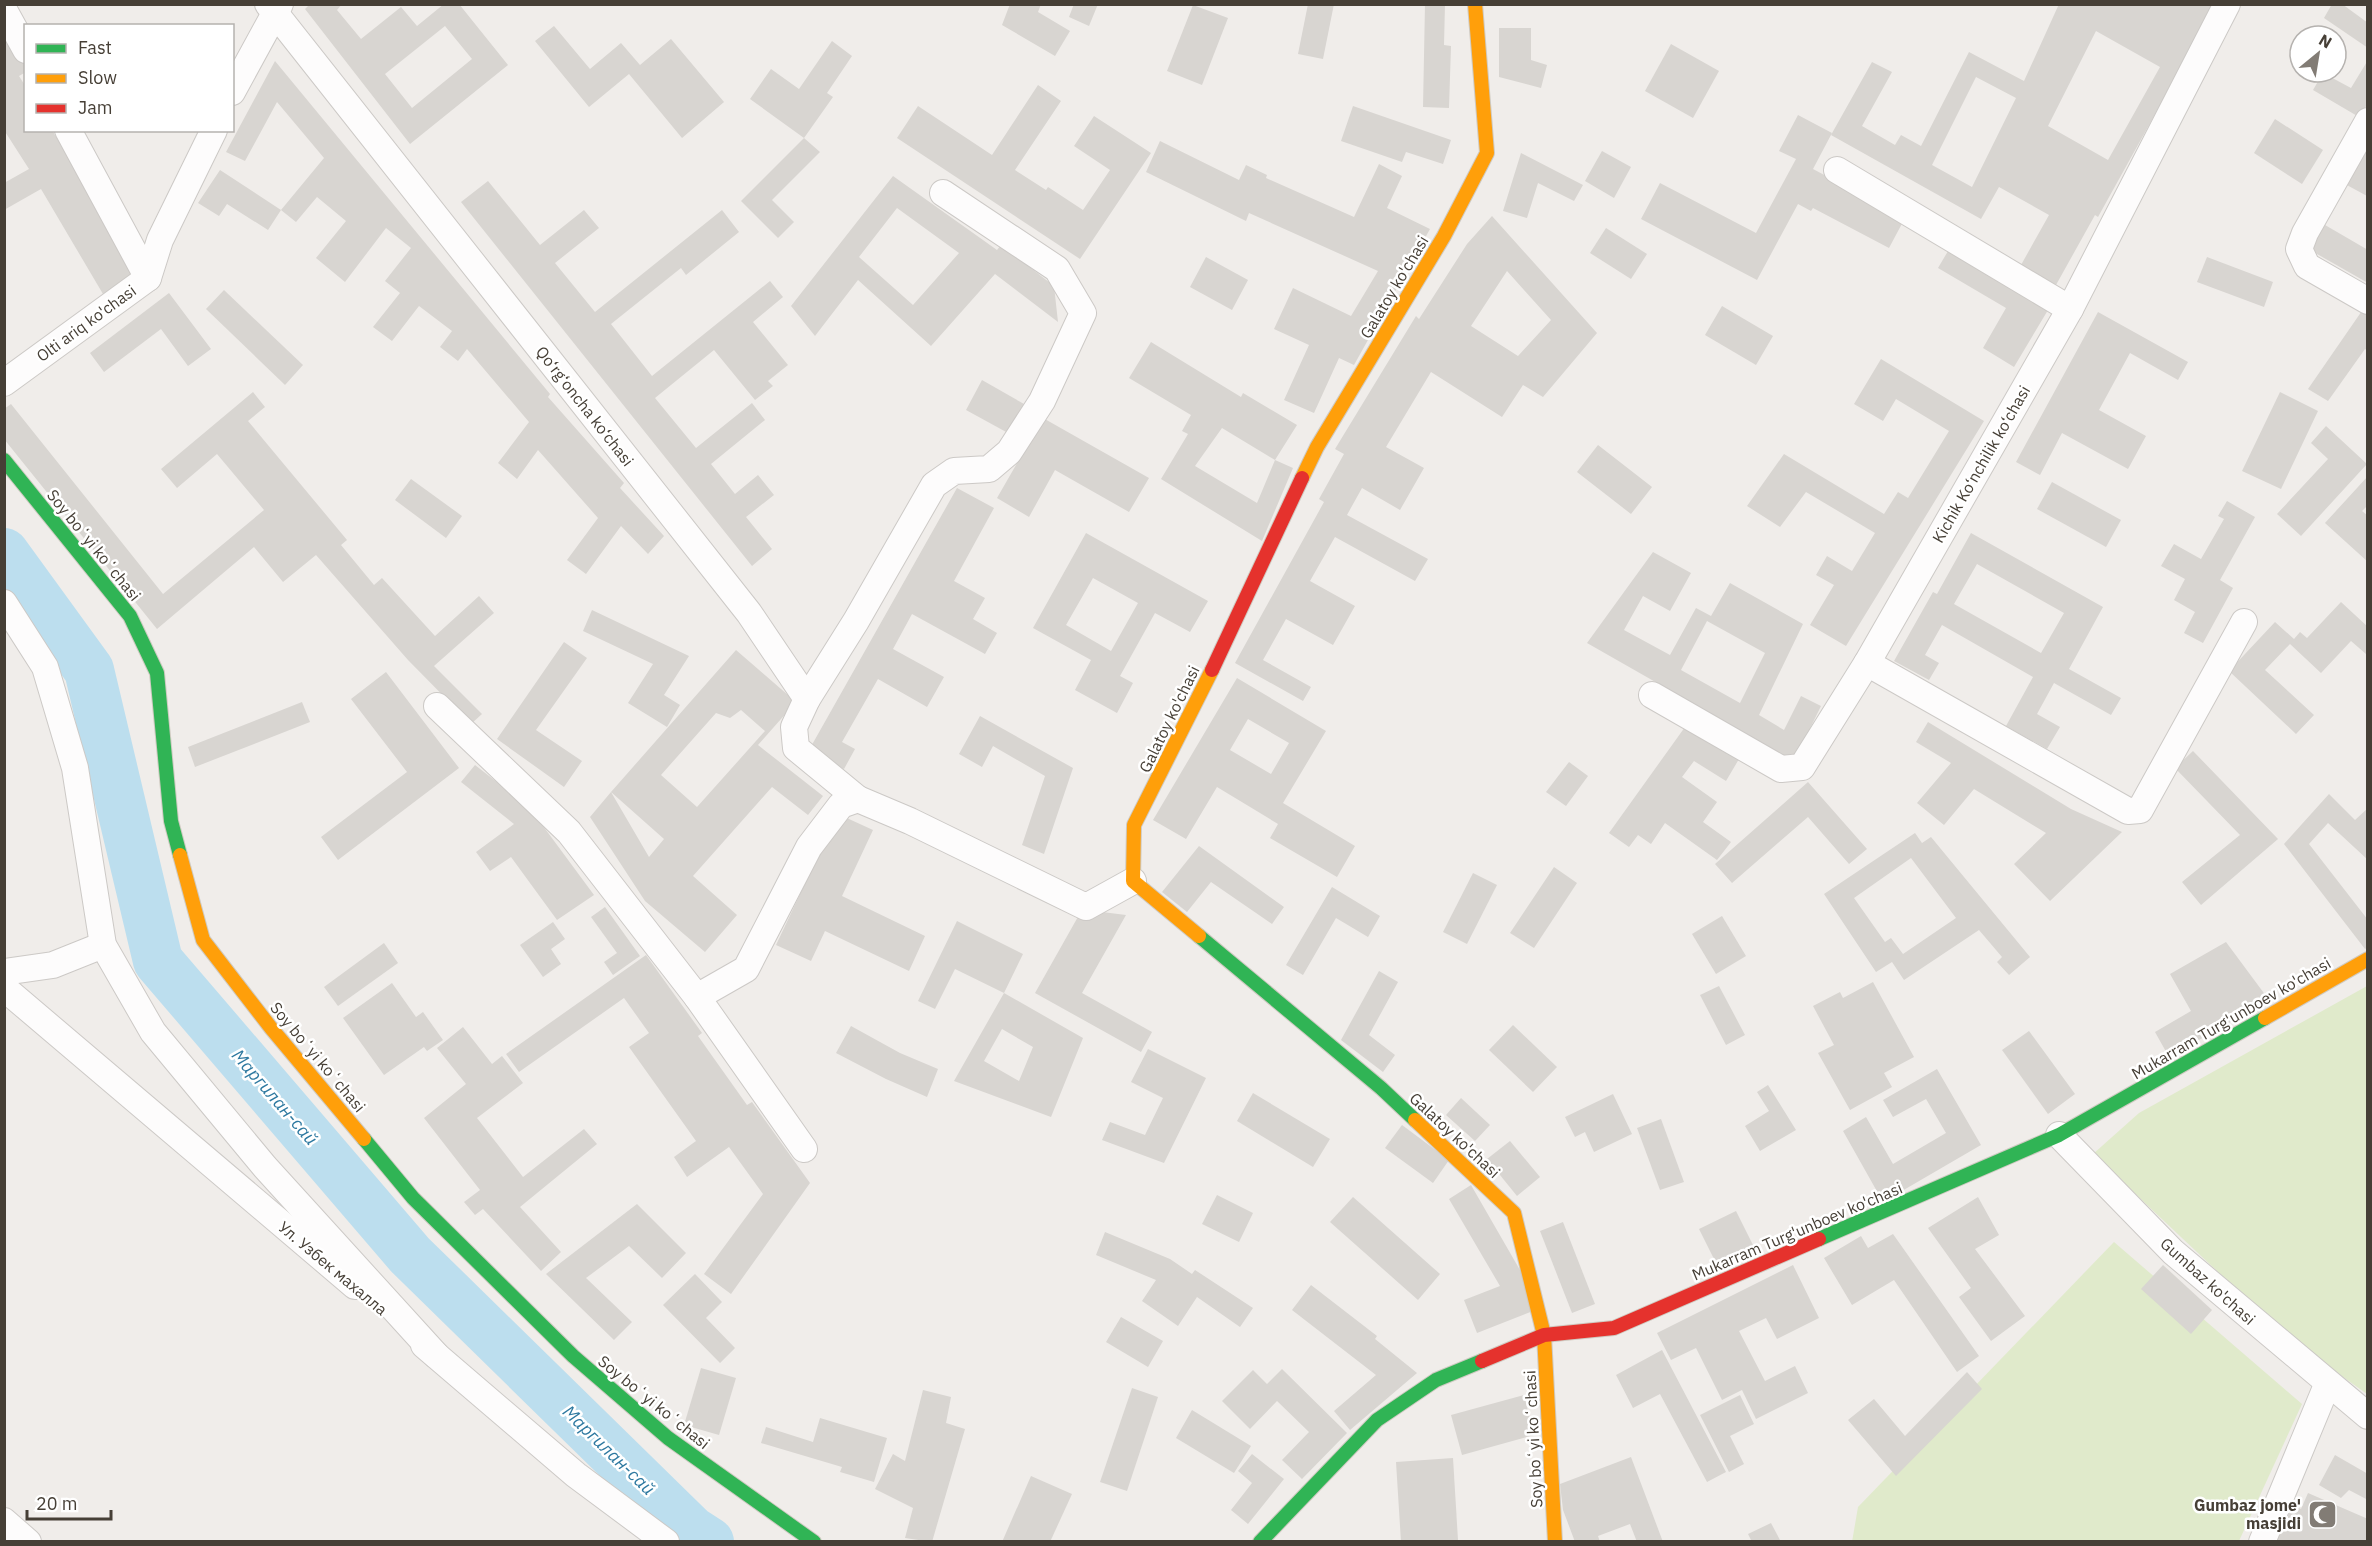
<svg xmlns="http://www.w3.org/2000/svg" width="2372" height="1546" font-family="'IBM Plex Sans',sans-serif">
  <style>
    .green { fill: #e0eacb }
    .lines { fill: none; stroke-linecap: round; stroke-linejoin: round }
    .river { stroke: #bcdeee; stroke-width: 50 }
    .building { fill: #d8d5d1; fill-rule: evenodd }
    .street-casing { stroke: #ccc9c6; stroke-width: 28 }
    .fast-casing { stroke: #cfcac1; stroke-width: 16 }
    .slow-casing { stroke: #cfcac1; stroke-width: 16 }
    .jam-casing { stroke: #cfcac1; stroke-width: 16 }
    .street { stroke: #fdfcfc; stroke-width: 26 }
    .fast { stroke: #30b455; stroke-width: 14 }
    .slow { stroke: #ff9f0a; stroke-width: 14 }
    .jam { stroke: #e5322d; stroke-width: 14 }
    .labels { text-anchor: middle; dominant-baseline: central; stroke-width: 5; stroke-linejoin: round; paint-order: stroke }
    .street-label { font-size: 16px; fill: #463f36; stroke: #fff }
    .poi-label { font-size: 16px; font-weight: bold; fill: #463f36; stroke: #fff; text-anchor: end }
    .water-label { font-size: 18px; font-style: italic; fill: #2e79a0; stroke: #fff }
  </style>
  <rect width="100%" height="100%" fill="#f0edea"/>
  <!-- green -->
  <g class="green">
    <path d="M2367 986V1394L2288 1338 2093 1154 2139 1113Z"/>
    <path d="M2114 1242 2302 1404 2239 1541 1852 1542 1858 1507Z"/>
  </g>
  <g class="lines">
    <!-- river -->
    <path class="river" d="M4 553 89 670 158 961 410 1255 692 1531 709 1542"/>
  </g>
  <!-- building -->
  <g class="building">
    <path d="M310 4H342L337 10 361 39 401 7 417 26 444 4H459L508 65 410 144 305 9ZM445 26 472 59 412 108 385 74Z"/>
    <path d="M1010 4H1041L1038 12 1070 31 1055 56 1002 25Z"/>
    <path d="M1074 4H1098L1089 26 1069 17Z"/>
    <path d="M1308 4H1334L1323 59 1298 54Z"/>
    <path d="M1425 4H1445L1444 45 1451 46 1449 108 1423 107Z"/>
    <path d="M2059 4 2215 6 2098 217 2095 215 2056 285 2021 265 2049 215 1999 187 1981 219 1831 135 1872 62 1892 72 1862 126 1895 145 1901 135 1921 146 1969 52 2024 81ZM2096 31 2160 67 2108 160 2048 126ZM1976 77 2016 98 1972 187 1932 165Z"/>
    <path d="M2332 4H2342L2368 23V48L2324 18Z"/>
    <path d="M1193 5 1228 18 1202 85 1167 71Z"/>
    <path d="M554 26 590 69 621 43 640 65 671 39 724 102 682 138 629 74 589 107 535 41Z"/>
    <path d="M1499 28H1531V60L1547 65 1541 88 1499 77Z"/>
    <path d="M4 29 26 62V72L19 76 26 87V130H52L137 273 103 294 41 189 4 210V183L29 169 4 130Z"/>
    <path d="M832 41 852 56 827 93 833 97 804 138 750 99 771 69 799 89Z"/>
    <path d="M1671 44 1719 71 1693 118 1645 91Z"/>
    <path d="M2368 60V103L2359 117 2313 90 2323 73 2351 88Z"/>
    <path d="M275 61 550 394 548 397 624 483 620 488 664 536 648 554 621 526 586 574 567 560 598 518 538 450 517 479 498 463 529 422 467 349 458 361 440 347 452 331 419 306 392 341 373 327 400 293 385 281 411 248 386 228 345 282 316 258 346 221 317 197 296 222 281 210 268 230 227 204 219 216 198 203 220 170 281 210 324 158 277 102 245 161 226 152Z"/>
    <path d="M1038 85 1061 101 1015 170 1046 190 1048 187 1083 210 1110 170 1074 146 1094 116 1151 153 1080 259 897 138 918 106 992 155Z"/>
    <path d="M1353 106 1451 140 1443 164 1406 152 1402 162 1341 141Z"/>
    <path d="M1798 115 1832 133 1813 169 1905 218 1889 248 1813 208 1811 211 1798 204 1757 280 1641 219 1660 183 1756 233 1796 159 1779 151Z"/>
    <path d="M2275 119 2323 150 2302 184 2254 153Z"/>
    <path d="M804 138 820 152 772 200 794 222 778 238 741 201Z"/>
    <path d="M1160 141 1239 180 1246 165 1267 175 1266 178 1354 217 1379 164 1402 176 1387 208 1430 229 1354 365 1339 358 1314 413 1284 400 1309 345 1274 329 1293 288 1351 316 1378 271 1249 213 1246 221 1146 172Z"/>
    <path d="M2368 146V194L2367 196 2345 184Z"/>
    <path d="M1602 151 1631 167 1614 198 1585 181Z"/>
    <path d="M1521 153 1583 185 1574 201 1538 183 1527 218 1503 211Z"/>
    <path d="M893 176 997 250 1001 245 1054 286 1058 322 995 274 931 346 858 280 815 336 791 306ZM897 208 959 253 913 305 859 257Z"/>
    <path d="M488 181 540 245 584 210 599 228 555 263 595 312 722 210 739 232 686 275 681 268 611 324 652 376 770 281 783 297 753 322 788 365 768 381 773 386 755 400 714 350 655 398 696 448 752 403 765 420 711 464 735 494 758 475 774 495 746 517 772 549 752 566 461 202Z"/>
    <path d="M1492 216 1597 333 1543 397 1523 385 1502 417 1431 372 1386 447 1424 468 1400 510 1362 488 1347 515 1428 559 1415 581 1335 537 1310 581 1355 606 1333 645 1286 619 1263 660 1311 687 1303 701 1235 663 1324 502 1319 499 1344 454 1335 449 1416 316 1419 319 1467 244ZM1507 271 1551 320 1518 356 1471 326Z"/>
    <path d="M2325 225 2368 250V283L2310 250Z"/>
    <path d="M1606 228 1647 254 1631 279 1590 253Z"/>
    <path d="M1951 246 2051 305 2014 367 1983 348 2006 308 1938 268Z"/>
    <path d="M1206 257 1248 280 1232 310 1190 287Z"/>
    <path d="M2207 257 2273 282 2264 307 2197 282Z"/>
    <path d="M224 290 303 365 285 385 206 309Z"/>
    <path d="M169 293 211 349 188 366 161 329 104 372 90 353Z"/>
    <path d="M2366 305 2368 351 2365 349 2328 401 2308 389Z"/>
    <path d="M1722 306 1773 336 1756 365 1705 335Z"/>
    <path d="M2098 312 2188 362 2178 380 2130 353 2099 410 2146 436 2128 469 2062 433 2040 475 2016 462Z"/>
    <path d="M1151 342 1241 397 1243 393 1297 425 1275 460 1222 428 1195 466 1257 503 1275 460 1293 468 1262 541 1161 479 1188 434 1182 431 1191 415 1129 378Z"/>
    <path d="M1881 359 1984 421 1846 646 1810 625 1834 585 1816 575 1827 556 1852 571 1875 533 1806 492 1780 527 1747 506 1784 454 1884 514 1898 492 1908 498 1949 431 1896 399 1883 421 1854 404Z"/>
    <path d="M982 380 1024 404 1008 433 966 410Z"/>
    <path d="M253 392 265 407 248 421 347 540 341 545 374 585 382 578 435 636 479 596 494 613 434 666 482 714 471 724 408 660 316 555 283 582 254 547 157 629 4 439V409L11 404 163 594 264 510 217 454 177 488 161 469Z"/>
    <path d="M2280 392 2318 411 2281 489 2242 471Z"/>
    <path d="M1043 418 1149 478 1129 512 1055 470 1029 517 997 498Z"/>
    <path d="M2326 426 2367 464 2301 536 2277 514 2328 459 2311 443Z"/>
    <path d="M1598 445 1652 487 1631 514 1577 472Z"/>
    <path d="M2368 476V505L2362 511 2368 516V562L2325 523Z"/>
    <path d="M411 479 462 516 446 538 395 500Z"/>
    <path d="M2052 482 2121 520 2106 547 2037 509Z"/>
    <path d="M957 488 994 508 954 581 985 598 973 619 997 633 985 654 912 614 893 649 944 677 927 707 878 679 842 742 855 749 844 769 809 750Z"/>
    <path d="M2227 501 2255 517 2220 580 2233 588 2203 643 2184 633 2195 612 2174 600 2185 579 2161 566 2174 544 2201 559 2224 519 2218 516Z"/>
    <path d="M1086 533 1208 601 1190 632 1155 613 1120 676 1133 683 1117 713 1075 690 1091 660 1033 628ZM1093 578 1138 603 1111 651 1066 625Z"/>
    <path d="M1971 533 2103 607 2069 669 2121 698 2111 715 2054 683 2037 714 2060 727 2047 749 2006 726 2033 677 1942 625 1925 655 1939 663 1929 680 1894 661 1933 592 1937 594ZM1977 564 2064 613 2041 653 1954 604Z"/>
    <path d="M1653 552 1691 573 1670 611 1643 596 1624 630 1670 655 1696 608 1711 616 1730 583 1803 624 1759 715 1784 730 1801 696 1821 706 1794 761 1587 643ZM1707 621 1765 653 1740 703 1681 670Z"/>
    <path d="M2341 602 2368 627 2366 654 2351 641 2321 673 2290 644 2265 670 2314 715 2296 734 2229 671 2275 622 2294 639 2300 632 2307 638Z"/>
    <path d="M592 610 689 656 664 695 680 705 667 727 628 703 653 664 583 631Z"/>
    <path d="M564 642 587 658 536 730 582 761 564 787 497 739Z"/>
    <path d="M736 650 796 702 758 745 823 796 808 815 772 787 693 876 737 915 705 952 645 901 590 817 611 792 649 857 664 839 611 792ZM741 710 765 731 697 807 661 775 716 713 730 718Z"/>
    <path d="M386 672 459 768 338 860 321 837 407 772 351 699Z"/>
    <path d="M1237 678 1326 731 1283 803 1355 846 1337 877 1270 838 1278 824 1217 787 1186 839 1153 820ZM1248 719 1289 743 1271 774 1230 750Z"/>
    <path d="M302 702 310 722 195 767 188 747Z"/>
    <path d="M980 716 1073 768 1044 854 1022 845 1045 776 993 746 982 767 959 754Z"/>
    <path d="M1928 722 2071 809 2122 832 2050 901 2014 864 2046 833 1974 789 1944 825 1917 803 1951 763 1916 742Z"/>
    <path d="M1685 727 1739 759 1726 781 1694 761 1682 777 1717 802 1703 822 1731 842 1717 860 1665 823 1651 844 1638 835 1629 847 1609 833Z"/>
    <path d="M2193 751 2278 839 2201 905 2182 882 2240 835 2175 768Z"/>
    <path d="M1569 762 1588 776 1566 806 1546 792Z"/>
    <path d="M475 765 529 807 594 895 557 920 511 857 490 871 476 852 514 824 461 782Z"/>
    <path d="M1808 782 1867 849 1849 864 1808 817 1732 883 1715 864Z"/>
    <path d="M2329 794 2355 820 2368 808V860L2328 823 2309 844 2368 920V947L2365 949 2284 844Z"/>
    <path d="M838 814 873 830 842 896 925 936 909 971 825 931 811 961 776 945Z"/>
    <path d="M1915 833 1922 843 1931 837 2030 957 2009 975 1997 962 2002 957 1979 930 1904 980 1892 962 1876 972 1824 894ZM1911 858 1956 918 1903 954 1891 938 1885 942 1854 898Z"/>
    <path d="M1199 846 1284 907 1272 924 1211 882 1187 912 1162 892Z"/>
    <path d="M1554 867 1577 883 1534 948 1510 933Z"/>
    <path d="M1473 873 1497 885 1467 944 1443 932Z"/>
    <path d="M1332 887 1380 916 1368 937 1336 918 1303 975 1286 965Z"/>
    <path d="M605 907 640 956 613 975 604 962 617 953 591 917Z"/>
    <path d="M1102 912 1126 915 1082 993 1152 1032 1141 1052 1035 993 1079 915Z"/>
    <path d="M1722 916 1746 956 1716 974 1692 934Z"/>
    <path d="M957 921 1023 954 1004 993 955 969 935 1009 918 1001Z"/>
    <path d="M553 922 565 939 551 949 561 964 543 977 520 945Z"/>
    <path d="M2226 942 2269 1000 2169 1057 2155 1032 2191 1011 2170 974Z"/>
    <path d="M384 943 398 963 338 1006 324 987Z"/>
    <path d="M646 955 702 1033 698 1036 747 1105 752 1102 810 1183 731 1294 704 1274 763 1194 729 1147 687 1177 674 1157 696 1141 629 1047 649 1033 624 998 519 1072 506 1054Z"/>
    <path d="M1379 971 1398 982 1369 1035 1395 1055 1383 1072 1341 1040Z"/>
    <path d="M1873 982 1914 1057 1884 1073 1892 1087 1850 1110 1818 1053 1834 1045 1813 1006 1840 992 1843 998Z"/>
    <path d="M392 983 416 1017 423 1012 443 1040 427 1051 424 1047 384 1075 343 1018Z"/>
    <path d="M1719 986 1745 1035 1726 1045 1700 995Z"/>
    <path d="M1004 993 1083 1038 1051 1117 954 1081ZM1002 1029 1033 1047 1019 1081 984 1061Z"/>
    <path d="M1513 1025 1557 1067 1533 1092 1489 1050Z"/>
    <path d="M851 1026 900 1053 938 1069 927 1097 886 1079 836 1053Z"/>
    <path d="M463 1027 492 1064 502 1056 523 1083 477 1118 523 1177 584 1129 597 1144 520 1207 561 1252 541 1271 483 1209 475 1215 464 1202 480 1190 424 1118 466 1084 437 1048Z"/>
    <path d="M2029 1031 2075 1094 2048 1114 2002 1050Z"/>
    <path d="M1148 1049 1206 1078 1164 1163 1102 1140 1110 1122 1145 1135 1163 1098 1131 1082Z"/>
    <path d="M1937 1069 1981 1145 1883 1202 1843 1131 1866 1117 1893 1164 1946 1133 1926 1099 1893 1117 1883 1100Z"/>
    <path d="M1768 1085 1796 1130 1760 1151 1745 1126 1769 1111 1757 1092Z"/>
    <path d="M1253 1093 1330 1139 1313 1167 1237 1121Z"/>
    <path d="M1613 1094 1632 1134 1594 1152 1585 1132 1575 1137 1565 1117Z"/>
    <path d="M1461 1098 1490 1125 1475 1141 1446 1115Z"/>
    <path d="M1661 1119 1684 1182 1660 1190 1637 1128Z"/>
    <path d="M1402 1125 1449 1160 1433 1183 1385 1148Z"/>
    <path d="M1510 1141 1540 1177 1517 1196 1487 1159Z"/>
    <path d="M1471 1185 1524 1277 1533 1311 1477 1333 1464 1300 1500 1286 1449 1199Z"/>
    <path d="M1217 1195 1253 1213 1239 1242 1202 1224Z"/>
    <path d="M1353 1197 1440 1274 1418 1300 1330 1222Z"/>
    <path d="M1978 1197 1999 1235 1975 1249 2025 1316 1991 1341 1959 1297 1971 1288 1928 1228Z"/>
    <path d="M637 1204 686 1253 662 1278 629 1246 586 1278 632 1322 614 1340 546 1274Z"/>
    <path d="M1736 1211 1756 1251 1719 1269 1699 1229Z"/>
    <path d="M1563 1222 1595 1304 1572 1313 1540 1231Z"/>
    <path d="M1105 1232 1170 1259 1192 1274 1195 1270 1253 1308 1240 1327 1197 1297 1178 1326 1142 1301 1156 1280 1096 1255Z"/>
    <path d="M1893 1234 1979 1356 1957 1372 1894 1280 1852 1305 1824 1258 1861 1236 1868 1248Z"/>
    <path d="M1793 1265 1819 1318 1777 1339 1766 1318 1739 1331 1765 1381 1795 1366 1808 1393 1756 1419 1742 1390 1722 1400 1696 1348 1671 1360 1657 1333Z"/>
    <path d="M2163 1265 2212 1310 2191 1334 2141 1289Z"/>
    <path d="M695 1274 722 1302 706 1318 735 1348 720 1363 663 1305Z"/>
    <path d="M1311 1285 1377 1336 1375 1339 1417 1373 1350 1430 1334 1411 1376 1375 1292 1310Z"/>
    <path d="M1121 1317 1163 1341 1148 1367 1106 1342Z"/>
    <path d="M1662 1350 1726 1472 1707 1482 1660 1394 1633 1408 1616 1375Z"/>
    <path d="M701 1368 736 1378 719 1435 684 1425Z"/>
    <path d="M1282 1369 1347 1433 1302 1479 1282 1460 1309 1432 1277 1401 1250 1429 1222 1401 1253 1370 1267 1384Z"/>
    <path d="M1967 1372 1982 1389 1896 1476 1848 1420 1874 1399 1905 1436Z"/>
    <path d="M1132 1388 1158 1397 1127 1491 1100 1482Z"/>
    <path d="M923 1390 951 1397 946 1423 965 1429 932 1542 905 1538 913 1508 875 1489 893 1454 905 1461Z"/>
    <path d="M1524 1395 1534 1435 1462 1455 1451 1415Z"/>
    <path d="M1740 1395 1754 1424 1730 1436 1744 1464 1729 1472 1700 1415Z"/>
    <path d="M1192 1410 1251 1446 1234 1473 1176 1438Z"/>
    <path d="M820 1418 887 1438 874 1482 840 1472 842 1467 761 1443 766 1427 813 1442Z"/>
    <path d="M1252 1454 1284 1479 1248 1524 1231 1510 1252 1483 1238 1471Z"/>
    <path d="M2335 1455 2368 1474V1500L2349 1490 2341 1498 2319 1485Z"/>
    <path d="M1631 1457 1663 1542H1637L1630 1524 1598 1536 1600 1542H1575L1563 1510 1560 1484Z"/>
    <path d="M1453 1458 1458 1540 1401 1542 1396 1462Z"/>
    <path d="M1031 1476 1072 1494 1050 1542H1002Z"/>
    <path d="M2308 1493 2368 1519V1542L2277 1540 2293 1505 2301 1509Z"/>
    <path d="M1771 1523 1781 1542H1752L1748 1534Z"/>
  </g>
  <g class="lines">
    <defs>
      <g id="street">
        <path d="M268 4 749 613 807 699 794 727 796 748 858 799"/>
        <path d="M4 10 26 50"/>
        <path d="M232 92 280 4"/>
        <path d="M2368 121 2305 233 2299 249 2307 266 2368 301"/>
        <path d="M1837 170 2070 309"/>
        <path d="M148 278 160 240 214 130"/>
        <path d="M4 383 148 278 68 130"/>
        <path d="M4 603 45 667 75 768 103 945 153 1032 265 1167 436 1355"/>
        <path d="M1867 663 2128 811 2140 810 2244 622"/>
        <path d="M1652 695 1781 769 1802 767 1867 663 2070 309 2227 4"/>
        <path d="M807 699 856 621 934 485 954 471 989 469 1009 452 1042 401 1083 313 1057 269 943 193"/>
        <path d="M437 706 569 832 697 997 746 969 809 847 841 805 858 799 910 821 1086 907 1133 881"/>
        <path d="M4 972 53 965 103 945"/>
        <path d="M4 988 355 1286"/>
        <path d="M697 997 804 1149"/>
        <path d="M2059 1135 2173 1252 2368 1416"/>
        <path d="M424 1345 576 1475 666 1542"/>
        <path d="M4 1521 28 1542"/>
        <path d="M2262 1542 2327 1385"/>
      </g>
      <g id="fast">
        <path d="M4 460 130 616 157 673 171 821 180 855"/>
        <path d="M1199 936 1381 1088 1415 1120"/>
        <path d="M364 1139 413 1198 573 1356 668 1438 814 1542"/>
        <path d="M1819 1239 2059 1135 2265 1018"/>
        <path d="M1260 1542 1377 1420 1436 1380 1482 1361"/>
      </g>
      <g id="slow">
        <path d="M1302 478 1317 447 1444 236 1487 153 1475 4"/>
        <path d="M180 855 203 940 271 1028 364 1139"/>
        <path d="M1199 936 1133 881 1134 825 1212 670"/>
        <path d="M2265 1018 2368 959"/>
        <path d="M1415 1120 1514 1213 1544 1335 1555 1542"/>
      </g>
      <g id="jam">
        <path d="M1212 670 1302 478"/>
        <path d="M1482 1361 1544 1335 1614 1328 1819 1239"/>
      </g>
    </defs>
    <!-- street casing -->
    <use href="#street" class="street-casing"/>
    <!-- fast casing -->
    <use href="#fast" class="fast-casing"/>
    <!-- slow casing -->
    <use href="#slow" class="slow-casing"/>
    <!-- jam casing -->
    <use href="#jam" class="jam-casing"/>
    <!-- street -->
    <use href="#street" class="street"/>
    <!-- fast -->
    <use href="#fast" class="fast"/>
    <!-- slow -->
    <use href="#slow" class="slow"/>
    <!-- jam -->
    <use href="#jam" class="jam"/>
  </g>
  <!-- icons -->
  <defs>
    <symbol id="mosque-square" viewBox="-11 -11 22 22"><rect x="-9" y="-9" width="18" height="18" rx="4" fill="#827c75" stroke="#fff"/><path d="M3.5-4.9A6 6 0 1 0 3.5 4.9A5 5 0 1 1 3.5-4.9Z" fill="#fff"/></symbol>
  </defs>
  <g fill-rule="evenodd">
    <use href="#mosque-square" x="2306" y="1498" width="33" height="33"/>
  </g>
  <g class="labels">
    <!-- street labels -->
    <g class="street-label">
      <text transform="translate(1394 287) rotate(-59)">Galatoy ko'chasi</text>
      <text transform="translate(86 323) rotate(-36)">Olti ariq ko'chasi</text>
      <text transform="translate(585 406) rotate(52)">Qo‘rg‘oncha ko‘chasi</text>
      <text transform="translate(1981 464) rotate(-60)">Kichik Ko‘nchilik ko‘chasi</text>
      <text transform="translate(94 545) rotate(51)">Soy boʻyi koʻchasi</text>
      <text transform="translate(1169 719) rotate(-64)">Galatoy ko'chasi</text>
      <text transform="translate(2231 1018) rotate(-30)">Mukarram Turg'unboev ko'chasi</text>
      <text transform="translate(318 1057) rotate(50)">Soy boʻyi koʻchasi</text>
      <text transform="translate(1455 1135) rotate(43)">Galatoy ko'chasi</text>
      <text transform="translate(1797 1231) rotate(-23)">Mukarram Turg'unboev ko'chasi</text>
      <text transform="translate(333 1268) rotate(40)">Ул. Узбек махалла</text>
      <text transform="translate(2208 1281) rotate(42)">Gumbaz ko'chasi</text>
      <text transform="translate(654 1402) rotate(39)">Soy boʻyi koʻchasi</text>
      <text transform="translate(1533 1439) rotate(-93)">Soy boʻyi koʻchasi</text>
    </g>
    <!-- poi labels -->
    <g class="poi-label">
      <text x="2301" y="1505">Gumbaz jome'<tspan x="2301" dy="18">masjidi</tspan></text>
    </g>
    <!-- water labels -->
    <g class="water-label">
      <text transform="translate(275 1097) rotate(49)">Маргилан-сай</text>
      <text transform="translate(609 1450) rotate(44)">Маргилан-сай</text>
    </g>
  </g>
  <!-- border -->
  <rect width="2372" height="1546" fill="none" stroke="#463f36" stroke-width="12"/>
  <!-- legend -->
  <rect x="24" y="24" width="210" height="108" fill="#ffffff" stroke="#b5b2af" stroke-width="1.5"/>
  <rect x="36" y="44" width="30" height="9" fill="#30b455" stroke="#b5b2af" stroke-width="1.5"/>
  <text x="78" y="54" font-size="18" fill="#463f36">Fast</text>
  <rect x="36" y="74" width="30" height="9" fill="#ff9f0a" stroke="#b5b2af" stroke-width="1.5"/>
  <text x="78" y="84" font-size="18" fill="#463f36">Slow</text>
  <rect x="36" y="104" width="30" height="9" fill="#e5322d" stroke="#b5b2af" stroke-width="1.5"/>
  <text x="78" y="114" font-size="18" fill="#463f36">Jam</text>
  <!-- north arrow -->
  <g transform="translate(2318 54) rotate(30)"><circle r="28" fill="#ffffff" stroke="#b5b2af" stroke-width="1.5"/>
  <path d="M0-4.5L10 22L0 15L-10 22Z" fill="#827c75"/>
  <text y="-9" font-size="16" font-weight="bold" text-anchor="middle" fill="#463f36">N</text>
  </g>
  <!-- scale -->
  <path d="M27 1510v9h84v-9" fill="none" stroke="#463f36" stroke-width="3"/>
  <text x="36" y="1510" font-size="18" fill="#463f36" stroke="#ffffff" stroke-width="4.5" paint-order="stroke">20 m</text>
</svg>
